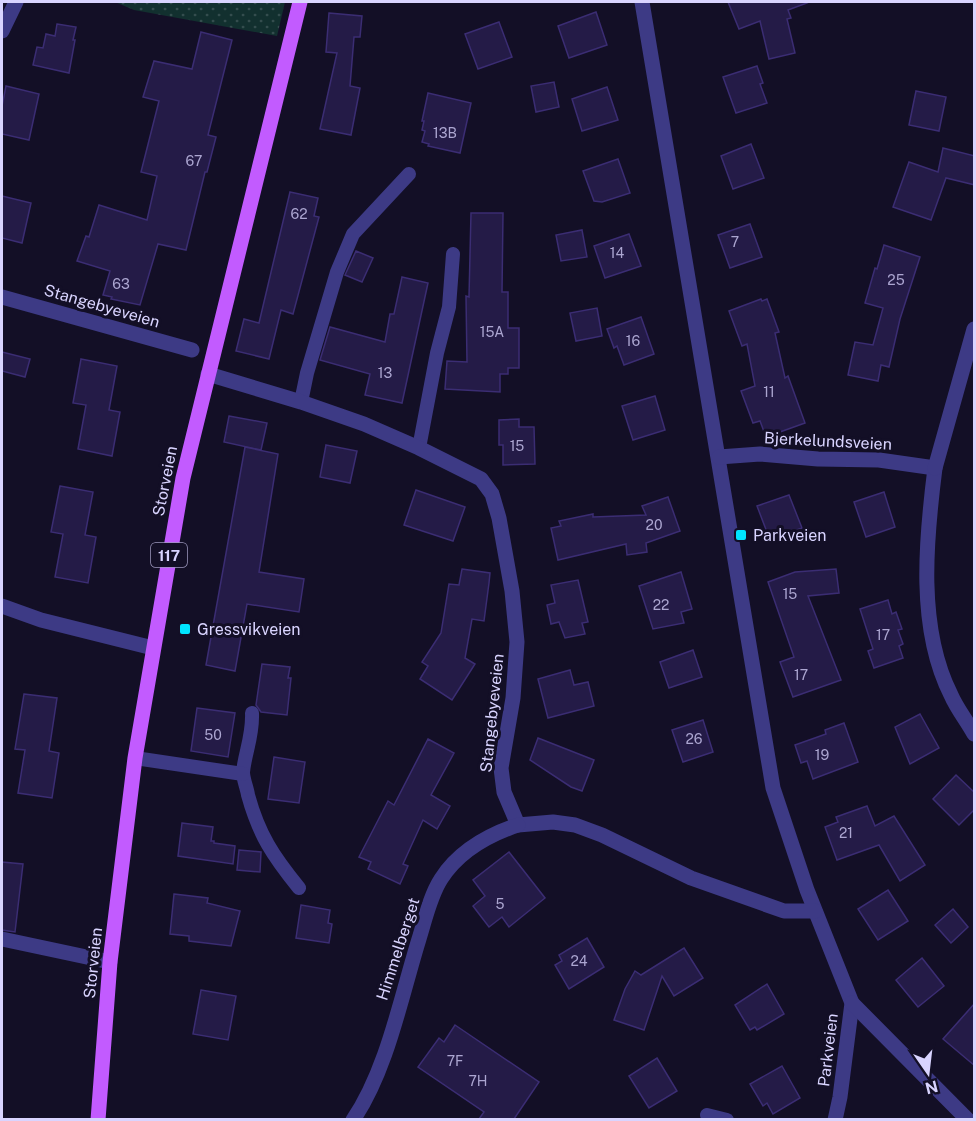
<svg xmlns="http://www.w3.org/2000/svg" width="976" height="1121" font-family="'Public Sans',sans-serif">
  <style>
    .green { fill: url(#green-dots) }
    .building { fill: #241b47; stroke: #3b2d73; stroke-width: 1.5 }
    .lines { fill: none; stroke-linecap: round; stroke-linejoin: round }
    .lane { stroke: #3d3a85; stroke-width: 14 }
    .street { stroke: #3d3a85; stroke-width: 15 }
    .primary { stroke: #c25bff; stroke-width: 15 }
    .poi-dot { fill: #00e5ff; stroke: #130f26; stroke-width: 2 }
    .labels { text-anchor: middle; dominant-baseline: central; stroke-width: 6; stroke-linejoin: round; paint-order: stroke }
    .number-label { font-size: 14px; fill: #aca6d1 }
    .shield { fill: #130f26; stroke: #9e99be; stroke-width: 1.5 }
    .shield-label { font-size: 15px; font-weight: bold; fill: #d9d4ff }
    .street-label { font-size: 16px; fill: #d9d4ff; stroke: #130f26 }
    .poi-label { font-size: 16px; fill: #d9d4ff; stroke: #130f26; text-anchor: start }
  </style>
  <defs>
    <pattern id="green-dots" width="8" height="8" patternUnits="userSpaceOnUse" patternTransform="scale(1.5)"><rect width="8" height="8" fill="#12302f"/><path d="M2 2h.1M6 6h.1" fill="none" stroke="#344d4e" stroke-width="1.8" stroke-linecap="round"/></pattern>
  </defs>
  <rect width="100%" height="100%" fill="#130f26"/>
  <!-- green -->
  <path class="green" d="M115 2H285L277 36 134 10Z"/>
  <!-- building -->
  <g class="building">
    <path d="M728 2H806L807 3 788 10 791 18 787 19 795 53 769 59 760 21 739 29Z"/>
    <path d="M596 12 607 45 569 58 558 26Z"/>
    <path d="M329 13 362 16 360 37H354L350 86 360 88 351 135 320 129 337 53 326 52Z"/>
    <path d="M499 22 512 57 478 69 465 34Z"/>
    <path d="M57 24 76 27 73 40H75L69 73 33 65 37 47 43 48 46 34 55 36Z"/>
    <path d="M201 32 232 40 208 135 216 137 207 172H205L186 250 158 244 140 305 111 299 112 297 103 295 110 271 77 261 86 236 89 237 99 205 147 220 157 176 141 172 159 101 143 97 154 61 192 69Z"/>
    <path d="M757 66 763 83 760 84 767 103 736 113 723 77Z"/>
    <path d="M554 82 559 107 536 112 531 86Z"/>
    <path d="M6 86 39 94 29 140 2 134V106Z"/>
    <path d="M607 87 618 120 582 131 572 99Z"/>
    <path d="M916 91 946 97 939 131 909 125Z"/>
    <path d="M428 93 471 103 460 153 428 146 429 144 422 142 425 131 422 130 424 121H422Z"/>
    <path d="M751 144 764 178 733 189 721 156Z"/>
    <path d="M943 148 975 156V185L946 178 931 220 893 207 909 162 938 172Z"/>
    <path d="M618 159 630 193 602 202 594 201 583 171Z"/>
    <path d="M290 192 318 198 314 216 319 217 293 314 281 310 269 359 236 351 244 319 259 323Z"/>
    <path d="M2 196 31 203 22 243 2 238Z"/>
    <path d="M471 213H503L502 292H508V328H519V368H508V374H500V392L445 389 447 361 467 362 466 296 469 297Z"/>
    <path d="M750 224 762 257 730 268 718 235Z"/>
    <path d="M582 230 587 257 561 261 556 235Z"/>
    <path d="M629 234 641 266 605 278 594 246Z"/>
    <path d="M884 245 920 257 900 319 889 367 881 365 878 381 848 375 855 342 873 345 883 308 865 303 875 268 877 269Z"/>
    <path d="M356 251 373 258 362 282 345 275Z"/>
    <path d="M402 277 428 283 402 403 365 395 370 374 320 360 330 327 385 342 390 314H394Z"/>
    <path d="M761 299 762 301 767 299 779 332 775 333 785 378 788 376 805 423 766 437 760 421 753 423 741 391 755 386 747 344 742 346 729 311Z"/>
    <path d="M597 308 602 336 576 341 570 313Z"/>
    <path d="M641 317 654 354 624 365 617 346 614 348 607 329Z"/>
    <path d="M2 352 30 359 25 377 2 371Z"/>
    <path d="M81 359 117 366 109 410 120 412 112 456 78 449 86 405 73 403Z"/>
    <path d="M655 396 665 430 633 440 622 406Z"/>
    <path d="M229 416 267 423 261 450 224 442Z"/>
    <path d="M519 419V427H534L535 464 503 465V445H499V420Z"/>
    <path d="M326 445 357 451 350 483 320 477Z"/>
    <path d="M245 447 278 454 259 572 304 579 299 612 247 604 235 671 206 665Z"/>
    <path d="M60 486 93 492 85 535 96 537 88 583 55 577 63 534 51 532Z"/>
    <path d="M416 490 465 507 453 541 404 525Z"/>
    <path d="M884 492 895 527 866 537 854 502Z"/>
    <path d="M789 495 802 528 770 540 757 506Z"/>
    <path d="M668 497 680 531 646 543 647 552 627 555 626 544 558 560 551 528 561 526 559 521 593 514V517L646 515 642 506Z"/>
    <path d="M462 569 490 573 489 583 484 621 472 619 465 658 475 664 452 700 420 679 428 666 422 662 441 633 449 584 459 585Z"/>
    <path d="M836 569 839 593 808 596 841 680 793 697 780 662 794 657 768 582 795 572Z"/>
    <path d="M681 572 692 609 681 612 684 623 653 629 639 586Z"/>
    <path d="M578 580 588 622 582 623 585 634 565 638 559 622 551 624 547 605 555 603 551 585Z"/>
    <path d="M888 600 892 614 896 612 902 629 898 630 903 644 899 646 903 658 874 668 868 651 873 649 860 609Z"/>
    <path d="M693 650 702 677 669 688 660 662Z"/>
    <path d="M262 664 290 667 288 678H291L287 715 261 712 256 705Z"/>
    <path d="M570 670 574 685 588 682 594 706 548 718 538 679Z"/>
    <path d="M24 694 57 698 49 751 59 753 52 798 18 793 25 750 15 749Z"/>
    <path d="M197 708 235 713 228 757 191 751Z"/>
    <path d="M920 714 939 748 910 764 895 727Z"/>
    <path d="M703 720 713 752 683 762 672 730Z"/>
    <path d="M844 723 858 762 813 779 807 761 801 763 795 745 826 734 825 730Z"/>
    <path d="M538 738 594 760 582 791 571 787 530 760Z"/>
    <path d="M428 739 454 753 431 795 450 806 437 829 423 820 403 864 408 866 400 884 368 869 371 862 359 857 388 801 394 805Z"/>
    <path d="M274 757 305 762 299 803 268 799Z"/>
    <path d="M956 775 975 793V809L959 825 933 799Z"/>
    <path d="M867 806 875 826 894 816 925 865 900 881 879 845 837 860 825 827 838 822 836 817Z"/>
    <path d="M182 823 213 827 211 841H214V843L235 846 233 864 178 856Z"/>
    <path d="M239 850 261 852 260 872 237 870Z"/>
    <path d="M509 852 545 898 509 927 502 917 489 927 473 906 485 896 473 880Z"/>
    <path d="M2 862 23 864 15 932 2 930Z"/>
    <path d="M888 890 908 921 878 940 858 909Z"/>
    <path d="M174 894 208 898 207 903 240 911 231 946 189 941V936L170 934Z"/>
    <path d="M301 905 330 910 328 923 332 924 329 943 296 938Z"/>
    <path d="M953 909 968 927 951 943 935 925Z"/>
    <path d="M587 938 604 967 569 989 555 965 562 961 559 955Z"/>
    <path d="M684 948 703 978 674 996 662 976 644 1030 614 1020 625 989 635 971 641 975Z"/>
    <path d="M922 958 944 986 918 1007 896 980Z"/>
    <path d="M767 984 784 1014 757 1030 755 1027 750 1030 735 1005Z"/>
    <path d="M201 990 236 996 228 1040 193 1034Z"/>
    <path d="M975 1003V1066L943 1039Z"/>
    <path d="M455 1025 539 1082 514 1119H479L484 1112 418 1067 439 1038 444 1042Z"/>
    <path d="M657 1058 677 1091 649 1108 629 1076Z"/>
    <path d="M782 1066 800 1098 773 1114 767 1103 763 1106 750 1084Z"/>
  </g>
  <g class="lines">
    <!-- lane -->
    <g class="lane">
      <path d="M301 402 307 373 337 272 353 234 409 174"/>
      <path d="M419 448 437 353 449 307 453 254"/>
      <path d="M252 713C253 736 245 752 243 772 243 779 247 788 248 795 259 835 273 856 299 888"/>
      <path d="M135 758 243 774"/>
      <path d="M707 1115 727 1120"/>
    </g>
    <!-- street -->
    <g class="street">
      <path d="M642 2 773 788 807 890 852 1003 840 1097 835 1120"/>
      <path d="M2 31 16 2"/>
      <path d="M2 297 192 350"/>
      <path d="M208 374 301 402 364 424 419 448 481 479 492 494 499 518 512 591 517 642 513 698 501 768 504 792 518 825 553 822 575 825 602 835 691 878 784 911H815"/>
      <path d="M719 457 760 454 818 459 879 460 935 468C926 539 917 628 951 695 957 709 967 721 974 734"/>
      <path d="M935 468 974 329"/>
      <path d="M2 606 41 620 153 648"/>
      <path d="M2 939 110 962"/>
      <path d="M852 1003 968 1120"/>
      <path d="M353 1120C387 1070 401 997 419 939 425 920 430 896 441 879 459 851 488 835 518 825"/>
    </g>
    <!-- primary -->
    <path class="primary" d="M98 1120 110 962 135 758 183 478 300 2"/>
  </g>
  <!-- markers -->
  <g class="poi-dot">
    <rect x="735" y="529" width="12" height="12" rx="3"/>
    <rect x="179" y="623" width="12" height="12" rx="3"/>
  </g>
  <g class="labels">
    <!-- number labels -->
    <g class="number-label">
      <text x="445" y="133">13B</text>
      <text x="194" y="161">67</text>
      <text x="299" y="214">62</text>
      <text x="735" y="242">7</text>
      <text x="617" y="253">14</text>
      <text x="896" y="280">25</text>
      <text x="121" y="284">63</text>
      <text x="492" y="332">15A</text>
      <text x="633" y="341">16</text>
      <text x="385" y="373">13</text>
      <text x="769" y="392">11</text>
      <text x="517" y="446">15</text>
      <text x="654" y="525">20</text>
      <text x="790" y="594">15</text>
      <text x="661" y="605">22</text>
      <text x="883" y="635">17</text>
      <text x="801" y="675">17</text>
      <text x="213" y="735">50</text>
      <text x="694" y="739">26</text>
      <text x="822" y="755">19</text>
      <text x="846" y="833">21</text>
      <text x="500" y="904">5</text>
      <text x="579" y="961">24</text>
      <text x="455" y="1061">7F</text>
      <text x="478" y="1081">7H</text>
    </g>
    <!-- shield labels -->
    <rect class="shield" x="151" y="543" width="36" height="24" rx="4.5"/>
    <g class="shield-label">
      <text x="169" y="555">117</text>
    </g>
    <!-- street labels -->
    <g class="street-label">
      <text transform="translate(102 306) rotate(16)">Stangebyeveien</text>
      <text transform="translate(828 441) rotate(3)">Bjerkelundsveien</text>
      <text transform="translate(165 481) rotate(-79)">Storveien</text>
      <text transform="translate(492 713) rotate(-84)">Stangebyeveien</text>
      <text transform="translate(398 949) rotate(-72)">Himmelberget</text>
      <text transform="translate(93 963) rotate(-84)">Storveien</text>
      <text transform="translate(828 1050) rotate(-83)">Parkveien</text>
    </g>
    <!-- poi labels -->
    <g class="poi-label">
      <text x="753" y="535">Parkveien</text>
      <text x="197" y="629">Gressvikveien</text>
    </g>
  </g>
  <!-- border -->
  <rect width="976" height="1121" fill="none" stroke="#d9d4ff" stroke-width="6"/>
  <!-- north arrow -->
  <g transform="translate(928 1073) rotate(166)" stroke="#130f26" stroke-width="4.5" paint-order="stroke">
  <path d="M0-4.5L10 22L0 15L-10 22Z" fill="#d9d4ff"/>
  <text y="-9" font-size="16" font-weight="bold" text-anchor="middle" fill="#d9d4ff">N</text>
  </g>
</svg>
